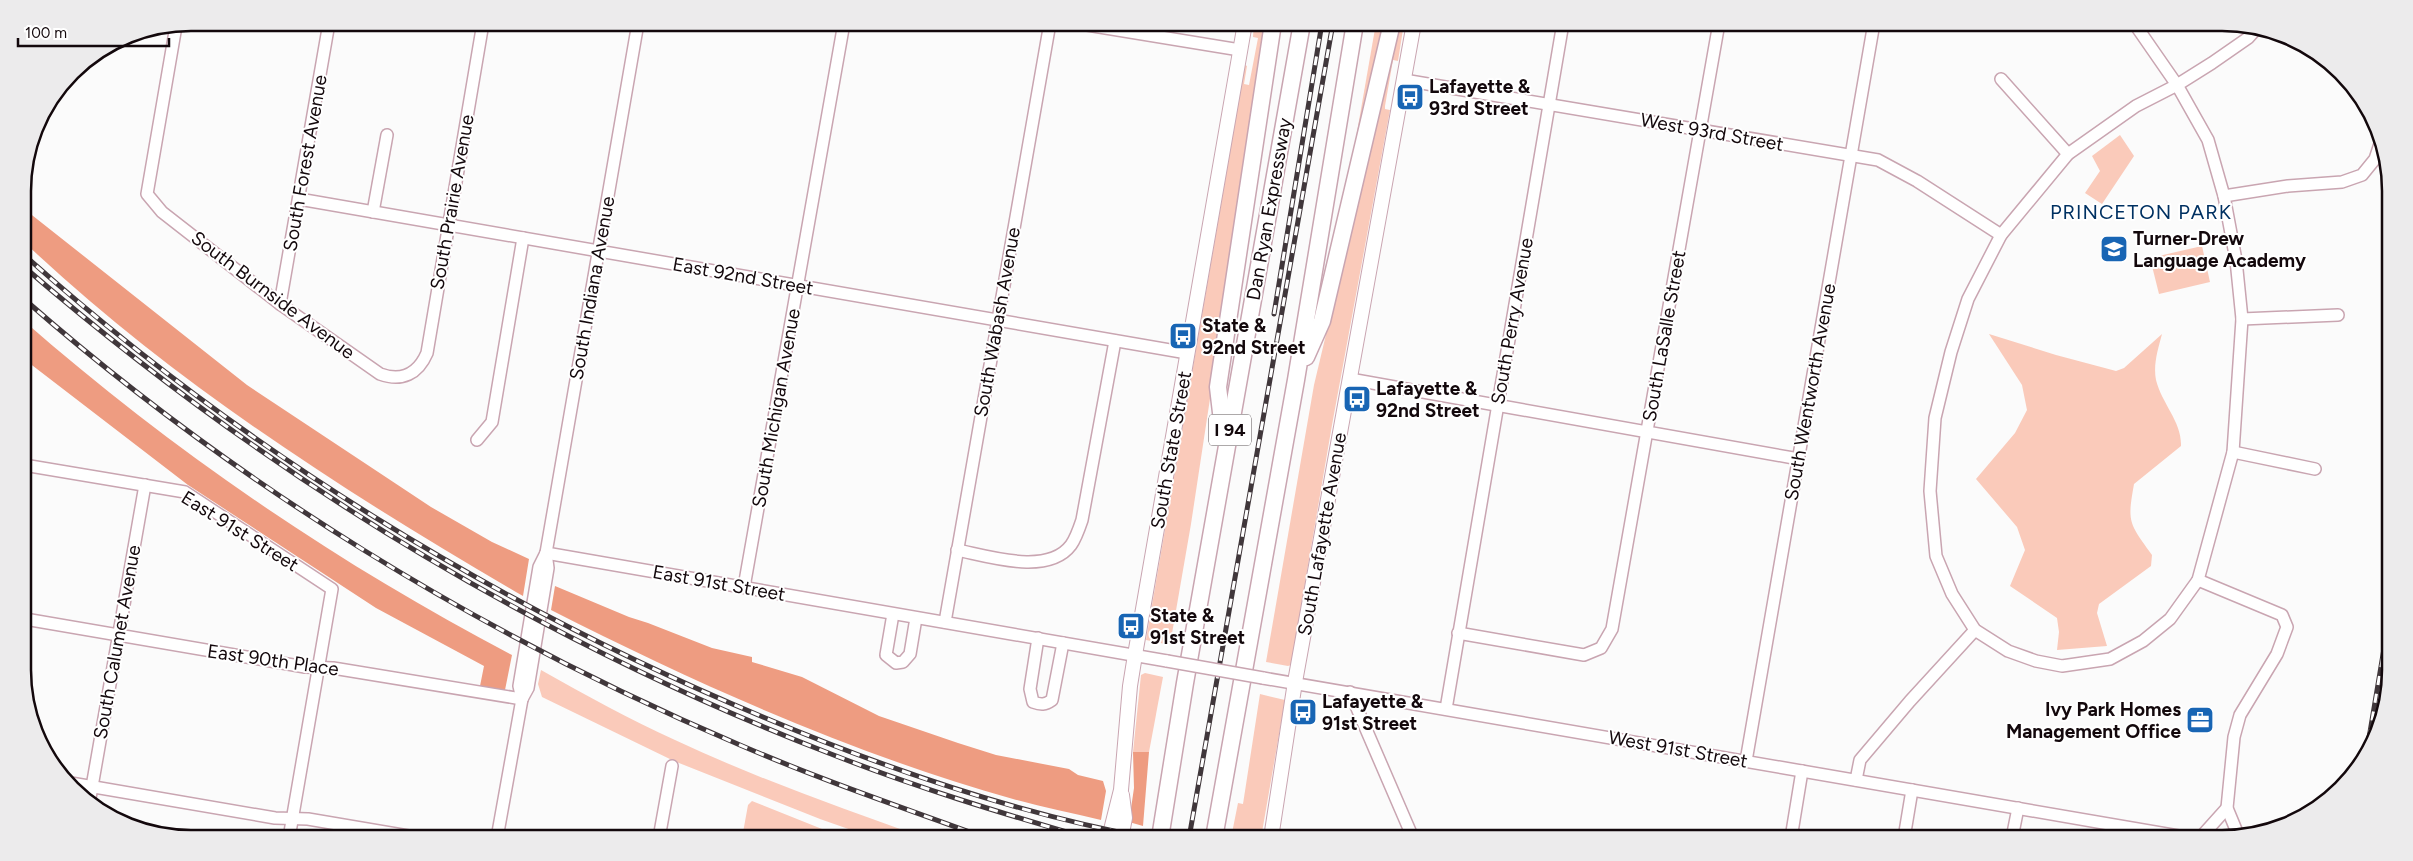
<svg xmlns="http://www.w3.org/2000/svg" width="2413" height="861" font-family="Figtree,sans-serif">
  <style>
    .green { fill: #facaba }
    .forest { fill: #ee9c81 }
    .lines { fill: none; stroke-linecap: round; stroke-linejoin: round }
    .minor-casing { stroke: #c9a5b1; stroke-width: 14 }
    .major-casing { stroke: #c9a5b1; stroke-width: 16 }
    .highway-casing { stroke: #c9a5b1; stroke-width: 19 }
    .minor { stroke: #fff; stroke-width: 11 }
    .major { stroke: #fff; stroke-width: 14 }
    .highway { stroke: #fff; stroke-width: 16 }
    .rail-casing { stroke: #40373b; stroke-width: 5 }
    .rail { stroke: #fff; stroke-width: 3; stroke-dasharray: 9; stroke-linecap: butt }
    .minor-bridge-casing { stroke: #c9a5b1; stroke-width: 14; stroke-linecap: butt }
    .minor-bridge { stroke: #fff; stroke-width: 11 }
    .labels { text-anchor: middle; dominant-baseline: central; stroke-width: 4; stroke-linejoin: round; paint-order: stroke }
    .shield { fill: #fff; stroke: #5a5255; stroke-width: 1 }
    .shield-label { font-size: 18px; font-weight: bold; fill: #13080c }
    .poi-label { font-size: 19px; font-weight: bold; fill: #13080c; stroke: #fff; text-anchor: start }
    .street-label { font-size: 19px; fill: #13080c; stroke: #fff }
    .neighbourhood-label { font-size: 20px; letter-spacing: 1px; fill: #003162; stroke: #fff }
    .rim { fill: none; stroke: #13080c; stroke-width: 2.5 }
  </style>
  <rect width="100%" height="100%" fill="#fbfbfb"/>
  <!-- green -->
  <g class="green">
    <path d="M1254 23H1267L1191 524 1170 645 1146 640 1245 65 1247 66 1244 84 1249 85 1258 38 1253 37Z"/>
    <path d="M1376 23H1386L1353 155Z"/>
    <path d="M1400 23H1404L1398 61 1393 60 1385 106V109L1390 110 1332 425 1291 665 1288 666 1266 662 1314 385Z"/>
    <path d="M2120 135 2134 156 2102 204 2085 193 2100 171 2092 156Z"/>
    <path d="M2202 246 2210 282 2159 294 2150 258Z"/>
    <path d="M1989 334 2056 355 2116 371 2124 368 2162 334C2158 349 2153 365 2156 380 2162 404 2182 422 2181 446L2134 484C2127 523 2129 523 2152 555L2151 566 2099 604 2097 613 2107 646 2057 650 2059 632 2057 618 2010 586 2025 550 2017 527 1976 479 2015 433 2027 410 2022 385Z"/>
    <path d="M541 670C585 695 629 719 675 740 756 778 841 808 925 838H874L820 819 674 761 542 697 538 684Z"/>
    <path d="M1145 673 1163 677 1149 752H1133L1141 675Z"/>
    <path d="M1260 694 1285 700 1261 838H1231L1238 803 1243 804Z"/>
    <path d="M752 801 822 829 820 838H742L748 805Z"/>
  </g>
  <!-- forest -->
  <g class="forest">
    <path d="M23 208 247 385 431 507 492 542 529 559 523 596C346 493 172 382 23 241Z"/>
    <path d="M24 321C174 452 335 562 512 655L505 690 480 686 484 666 376 608 188 485 24 359Z"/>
    <path d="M555 586 629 617 648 623 712 648 752 657V662L802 677 879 716 958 743 996 755 1069 769 1078 775 1103 781 1106 791 1101 820C1072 813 1042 807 1013 799 853 754 699 685 551 610Z"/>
    <path d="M1133 752H1149L1143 826 1129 822 1134 788Z"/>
  </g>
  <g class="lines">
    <defs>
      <g id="minor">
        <path d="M1075 23 1240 50"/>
        <path d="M2134 23 2177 85 2208 140 2224 196 2236 260 2242 319 2233 452 2198 580 2170 619 2143 641 2110 659 2062 666 2036 661 2008 651 1975 630 1952 594 1936 556 1930 491 1935 418 1951 352 1968 299 2001 235 2068 154 2136 106 2177 85 2212 63 2248 38 2257 28"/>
        <path d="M176 26 147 194 162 212 280 304 380 374C402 382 418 374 427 353L483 23"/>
        <path d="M2001 79 2068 154"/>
        <path d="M1404 80 1878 160 1917 181 2001 235"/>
        <path d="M2224 196 2288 186 2342 182 2362 175 2375 159 2381 141"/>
        <path d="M299 199 1187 353"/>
        <path d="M373 212 387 135"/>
        <path d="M280 304 329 23"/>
        <path d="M2242 319 2338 315"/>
        <path d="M1350 379 1799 459"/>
        <path d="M477 440 492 422 523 238"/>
        <path d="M2233 452 2315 469"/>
        <path d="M24 465 185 492 332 589 289 838"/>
        <path d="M957 550C988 556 1048 576 1071 545 1076 538 1079 529 1082 520L1115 341"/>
        <path d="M546 553 1167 661"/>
        <path d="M2198 580 2282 615 2287 627 2277 654 2240 715 2234 737 2227 808 2239 837"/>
        <path d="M744 587 844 23"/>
        <path d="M893 614 886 655 896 663 903 662 910 654 916 618"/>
        <path d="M25 619 305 667 333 668 522 699"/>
        <path d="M945 622 1050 23"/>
        <path d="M1458 633 1584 655 1601 648 1612 629 1719 23"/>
        <path d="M1038 638 1030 689 1033 702C1041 705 1045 705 1052 700L1063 643"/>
        <path d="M1263 678 2190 838"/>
        <path d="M1350 692 1413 838"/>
        <path d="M522 699 519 686 539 567 546 553 638 23"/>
        <path d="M1446 709 1563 23"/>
        <path d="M1746 761 1874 23"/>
        <path d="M1856 780 1860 760 1910 701 1975 630"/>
        <path d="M65 782 275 818 308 819 420 838"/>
        <path d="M90 798 145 485"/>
        <path d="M497 838 522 699 528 688 548 568 546 553"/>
        <path d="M659 838 672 766"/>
        <path d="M1791 838 1802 771"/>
        <path d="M1904 838 1912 790"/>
        <path d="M2012 838 2018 808"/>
        <path d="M2200 838 2227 808"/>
      </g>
      <g id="major">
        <path d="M1109 838 1121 790 1130 686 1135 655 1245 23"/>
        <path d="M1121 838 1125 818 1122 795"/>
        <path d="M1271 838 1295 682 1414 23"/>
      </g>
      <g id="highway">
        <path d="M1306 357 1322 321 1392 23"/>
        <path d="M1224 438 1218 387 1273 23"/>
        <path d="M1160 838 1185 683 1302 23"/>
        <path d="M1214 838 1296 380 1355 23"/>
      </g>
    </defs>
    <!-- minor casing -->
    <use href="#minor" class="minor-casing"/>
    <!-- major casing -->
    <use href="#major" class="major-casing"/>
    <!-- highway casing -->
    <use href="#highway" class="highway-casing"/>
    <!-- minor -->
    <use href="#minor" class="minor"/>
    <!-- major -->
    <use href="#major" class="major"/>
    <!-- highway -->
    <use href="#highway" class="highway"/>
    <defs>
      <g id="rail">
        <path d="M23 254C241 449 494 605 763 717 887 769 1017 814 1150 838"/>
        <path d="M23 266C264 474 534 639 831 754 915 787 1001 813 1087 838"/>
        <path d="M24 299C236 485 481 635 740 745 821 780 904 808 986 838"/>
        <path d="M1274 314 1322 23"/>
        <path d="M2366 756 2390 613"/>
        <path d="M1189 838 1333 23"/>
      </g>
    </defs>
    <!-- rail casing -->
    <use href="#rail" class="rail-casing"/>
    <!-- rail -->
    <use href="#rail" class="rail"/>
    <defs>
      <path id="minor-bridge" d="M1167 661 1263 678"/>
    </defs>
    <!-- minor-bridge casing -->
    <use href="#minor-bridge" class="minor-bridge-casing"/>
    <!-- minor-bridge -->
    <use href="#minor-bridge" class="minor-bridge"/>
  </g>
  <!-- icons -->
  <defs>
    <symbol id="bus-square" viewBox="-11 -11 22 22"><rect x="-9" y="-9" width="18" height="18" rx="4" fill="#1865b4" stroke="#fff"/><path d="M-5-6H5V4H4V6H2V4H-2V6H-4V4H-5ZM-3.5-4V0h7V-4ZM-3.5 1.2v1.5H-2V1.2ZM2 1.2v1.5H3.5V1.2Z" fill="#fff"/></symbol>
    <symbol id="school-square" viewBox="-11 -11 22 22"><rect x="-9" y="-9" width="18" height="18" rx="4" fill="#1865b4" stroke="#fff"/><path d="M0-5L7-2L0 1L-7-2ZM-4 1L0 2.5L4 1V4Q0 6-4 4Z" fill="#fff"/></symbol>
    <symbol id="office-square" viewBox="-11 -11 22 22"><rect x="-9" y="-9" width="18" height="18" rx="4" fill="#1865b4" stroke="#fff"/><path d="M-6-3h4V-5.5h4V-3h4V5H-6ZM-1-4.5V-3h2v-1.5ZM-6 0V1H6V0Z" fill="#fff"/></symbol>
  </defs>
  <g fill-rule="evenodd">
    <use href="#bus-square" x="1394" y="81" width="32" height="32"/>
    <use href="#school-square" x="2098" y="233" width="32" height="32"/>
    <use href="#bus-square" x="1167" y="320" width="32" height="32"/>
    <use href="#bus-square" x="1341" y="383" width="32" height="32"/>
    <use href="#bus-square" x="1115" y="610" width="32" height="32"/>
    <use href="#bus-square" x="1287" y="696" width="32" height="32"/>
    <use href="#office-square" x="2184" y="704" width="32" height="32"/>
  </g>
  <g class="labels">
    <!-- shield labels -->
    <rect class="shield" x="1209" y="414.5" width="42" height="31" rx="4"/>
    <g class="shield-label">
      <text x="1230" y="430">I 94</text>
    </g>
    <!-- poi labels -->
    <g class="poi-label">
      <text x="1429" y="86">Lafayette &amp;<tspan x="1429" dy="22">93rd Street</tspan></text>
      <text x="2133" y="238">Turner-Drew<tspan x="2133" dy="22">Language Academy</tspan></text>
      <text x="1202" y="325">State &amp;<tspan x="1202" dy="22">92nd Street</tspan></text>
      <text x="1376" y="388">Lafayette &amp;<tspan x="1376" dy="22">92nd Street</tspan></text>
      <text x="1150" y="615">State &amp;<tspan x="1150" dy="22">91st Street</tspan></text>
      <text x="1322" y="701">Lafayette &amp;<tspan x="1322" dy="22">91st Street</tspan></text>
      <text x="2181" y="709" text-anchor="end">Ivy Park Homes<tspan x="2181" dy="22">Management Office</tspan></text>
    </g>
    <!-- street labels -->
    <g class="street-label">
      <text transform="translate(1712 132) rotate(10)">West 93rd Street</text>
      <text transform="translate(305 163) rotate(-80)">South Forest Avenue</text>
      <text transform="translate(452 202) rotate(-80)">South Prairie Avenue</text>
      <text transform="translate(1269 209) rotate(-80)">Dan Ryan Expressway</text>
      <text transform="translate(743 276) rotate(10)">East 92nd Street</text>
      <text transform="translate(592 288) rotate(-80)">South Indiana Avenue</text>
      <text transform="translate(273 295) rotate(37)">South Burnside Avenue</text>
      <text transform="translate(1512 321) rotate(-80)">South Perry Avenue</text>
      <text transform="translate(997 322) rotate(-80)">South Wabash Avenue</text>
      <text transform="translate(1664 336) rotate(-80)">South LaSalle Street</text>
      <text transform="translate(1810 392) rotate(-80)">South Wentworth Avenue</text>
      <text transform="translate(776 408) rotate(-80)">South Michigan Avenue</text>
      <text transform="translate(1171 450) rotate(-80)">South State Street</text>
      <text transform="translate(240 531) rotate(32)">East 91st Street</text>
      <text transform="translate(1322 534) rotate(-80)">South Lafayette Avenue</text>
      <text transform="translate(719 583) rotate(10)">East 91st Street</text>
      <text transform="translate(117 642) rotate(-80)">South Calumet Avenue</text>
      <text transform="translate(273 660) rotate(8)">East 90th Place</text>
      <text transform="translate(1678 749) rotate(10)">West 91st Street</text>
    </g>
    <!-- neighbourhood labels -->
    <g class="neighbourhood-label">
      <text x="2141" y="212">PRINCETON PARK</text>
    </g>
  </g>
  <!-- crop -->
  <path d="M0 0H2413V861H0ZM191 31H2222A160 160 0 0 1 2382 191V670A160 160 0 0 1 2222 830H191A160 160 0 0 1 31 670V191A160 160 0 0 1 191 31Z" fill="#ecebec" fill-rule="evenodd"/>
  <path class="rim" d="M191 31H2222A160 160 0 0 1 2382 191V670A160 160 0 0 1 2222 830H191A160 160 0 0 1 31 670V191A160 160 0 0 1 191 31Z"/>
  <!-- scale -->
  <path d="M18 38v8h151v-8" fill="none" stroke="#13080c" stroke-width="2.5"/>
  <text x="25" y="38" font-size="15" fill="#13080c" stroke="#ffffff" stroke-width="4" paint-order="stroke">100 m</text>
</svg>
